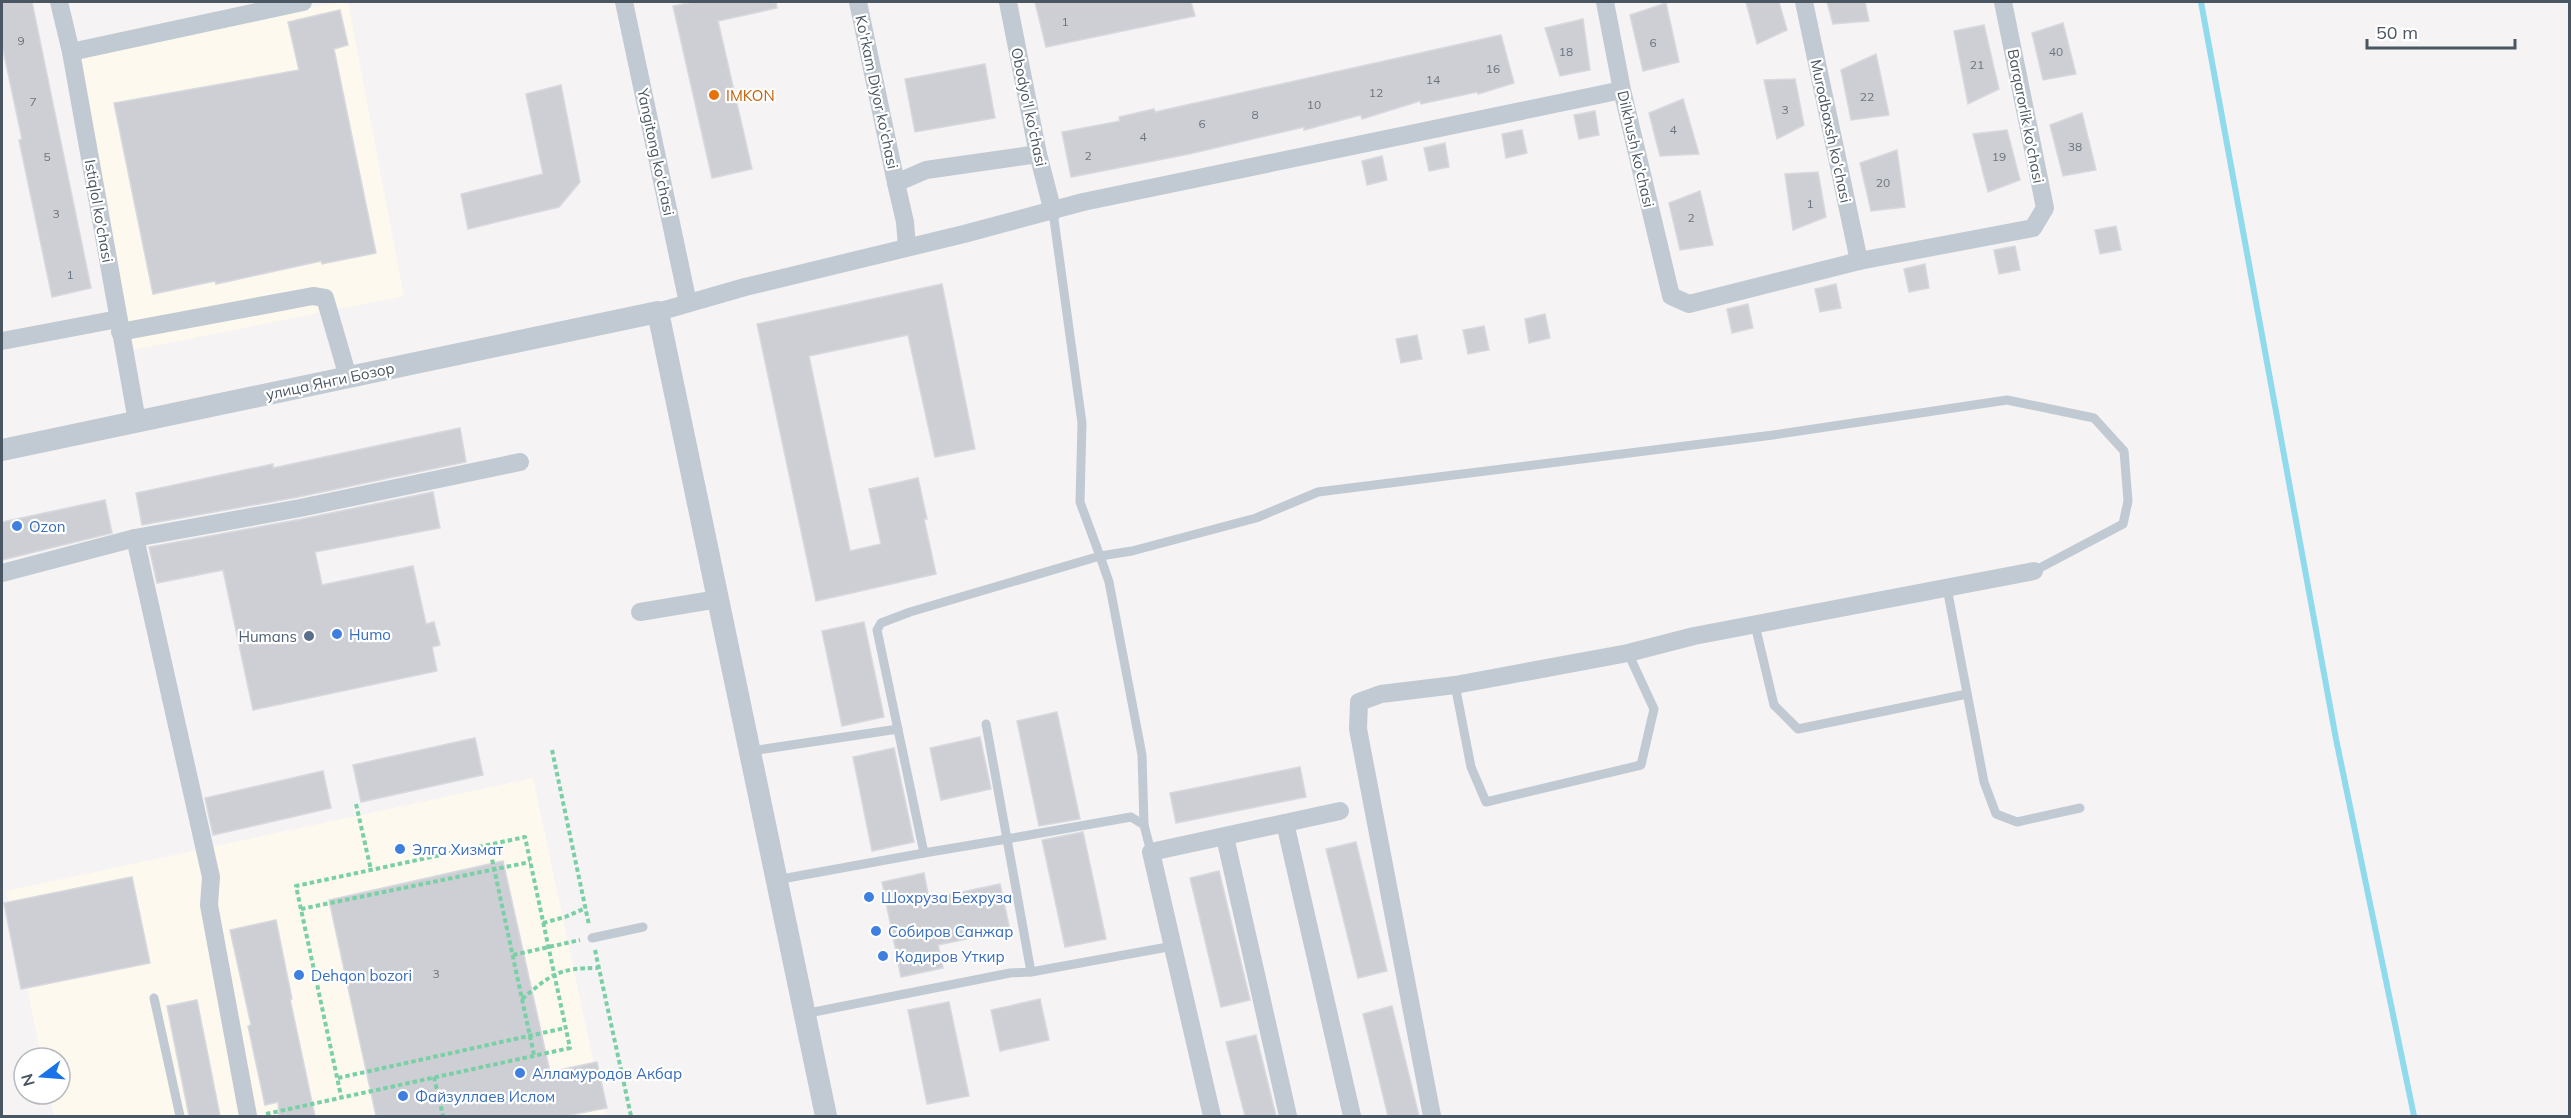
<svg xmlns="http://www.w3.org/2000/svg" width="2571" height="1118" font-family="Mulish,sans-serif">
  <style>
    .commercial { fill: #fdf9ef }
    .lines { fill: none; stroke-linecap: round; stroke-linejoin: round }
    .stream { stroke: #90daee; stroke-width: 6 }
    .building { fill: #cdcfd5; stroke: #d7d9de; stroke-width: 1.5 }
    .path { stroke: #7ad0a6; stroke-width: 4; stroke-dasharray: 4.5 3; stroke-linecap: butt }
    .service { stroke: #c1cad2; stroke-width: 9 }
    .minor { stroke: #c1cad2; stroke-width: 18 }
    .tertiary { stroke: #c1cad2; stroke-width: 22 }
    .food-dot { fill: #e8710a; stroke: #fff; stroke-width: 2 }
    .shop-dot { fill: #3f7fe0; stroke: #fff; stroke-width: 2 }
    .service-dot { fill: #5c6f8a; stroke: #fff; stroke-width: 2 }
    .labels { text-anchor: middle; dominant-baseline: central; stroke-width: 4.5; stroke-linejoin: round; paint-order: stroke }
    .number-label { font-size: 12px; fill: #6b747e }
    .street-label { font-size: 15px; fill: #4a5661; stroke: #fff }
    .food-label { font-size: 15px; fill: #c56008; stroke: #fff; text-anchor: start }
    .shop-label { font-size: 15px; fill: #366cbe; stroke: #fff; text-anchor: start }
    .service-label { font-size: 15px; fill: #4e5e75; stroke: #fff; text-anchor: end }
  </style>
  <rect width="100%" height="100%" fill="#f5f3f3"/>
  <!-- commercial -->
  <g class="commercial">
    <path d="M339 2H348L404 296 132 350 79 56Z"/>
    <path d="M533 778 605 1115 54 1116 49 1094H60V1058H42L6 891Z"/>
  </g>
  <g class="lines">
    <!-- stream -->
    <path class="stream" d="M2201 2 2336 739 2414 1116"/>
  </g>
  <!-- building -->
  <g class="building">
    <path d="M2 2H32L91 288 52 297 19 140 22 139 2 45Z"/>
    <path d="M693 2H776L777 8 718 21 752 169 712 178 673 6Z"/>
    <path d="M1035 2H1191L1195 16 1046 47Z"/>
    <path d="M1746 2H1779L1787 30 1757 44Z"/>
    <path d="M1827 2H1865L1869 21 1833 24Z"/>
    <path d="M1666 3 1679 62 1643 71 1630 15Z"/>
    <path d="M340 10 348 45 334 49 376 253 322 264 321 261 216 284 215 281 153 294 114 103 299 70 288 22Z"/>
    <path d="M1583 19 1590 70 1560 76 1545 28Z"/>
    <path d="M2063 23 2076 74 2043 80 2032 33Z"/>
    <path d="M1984 25 1999 89 1968 104 1954 31Z"/>
    <path d="M1501 35 1514 83 1478 94 1477 92 1421 104 1420 101 1362 119 1361 115 1304 130V127L1189 154 1071 177 1062 132 1120 121 1119 117 1154 109 1155 112Z"/>
    <path d="M1876 54 1889 115 1851 120 1841 70Z"/>
    <path d="M985 64 995 118 915 132 905 79Z"/>
    <path d="M1795 79 1804 125 1777 139 1764 80Z"/>
    <path d="M561 85 580 182 559 207 468 229 461 194 543 174 526 94Z"/>
    <path d="M1683 99 1699 154 1660 156 1649 113Z"/>
    <path d="M1595 111 1599 135 1579 139 1574 115Z"/>
    <path d="M2082 113 2096 170 2063 176 2050 125Z"/>
    <path d="M1522 130 1527 153 1506 158 1502 134Z"/>
    <path d="M2007 130 2020 180 1988 192 1973 134Z"/>
    <path d="M1445 143 1449 167 1429 171 1424 148Z"/>
    <path d="M1897 150 1905 207 1871 211 1860 163Z"/>
    <path d="M1382 156 1387 180 1367 185 1362 161Z"/>
    <path d="M1818 172 1826 217 1793 230 1785 174Z"/>
    <path d="M1700 191 1713 245 1680 250 1669 203Z"/>
    <path d="M2116 226 2121 250 2100 254 2095 230Z"/>
    <path d="M2015 246 2020 270 1999 274 1994 250Z"/>
    <path d="M1925 264 1929 288 1909 292 1904 269Z"/>
    <path d="M942 284 975 449 935 457 908 335 809 356 850 551 881 544 869 489 918 478 927 519H924L936 574 816 601 757 324Z"/>
    <path d="M1836 284 1841 308 1820 312 1815 289Z"/>
    <path d="M1748 304 1753 328 1732 333 1727 309Z"/>
    <path d="M1545 314 1550 338 1529 343 1525 319Z"/>
    <path d="M1484 326 1489 350 1468 354 1463 330Z"/>
    <path d="M1417 335 1422 359 1401 363 1396 339Z"/>
    <path d="M460 428 466 462 298 497 142 525 136 493 273 464V468Z"/>
    <path d="M433 492 440 528 315 552 322 585 413 566 426 624 434 622 440 645 432 647 437 671 253 710 223 570 157 583 149 547 302 519Z"/>
    <path d="M105 500 112 533 2 560V522Z"/>
    <path d="M864 622 884 717 842 726 822 631Z"/>
    <path d="M1057 712 1080 819 1039 826 1017 721Z"/>
    <path d="M980 737 991 789 941 800 930 748Z"/>
    <path d="M475 738 483 775 361 802 353 765Z"/>
    <path d="M894 748 914 842 872 851 853 757Z"/>
    <path d="M1300 767 1306 797 1176 823 1170 793Z"/>
    <path d="M323 771 331 808 213 835 205 798Z"/>
    <path d="M1083 832 1106 939 1065 947 1042 840Z"/>
    <path d="M1356 842 1387 971 1358 978 1326 849Z"/>
    <path d="M503 861 550 1072 597 1062 607 1108 565 1116H376L329 900Z"/>
    <path d="M1219 871 1250 1000 1221 1007 1190 878Z"/>
    <path d="M924 873 929 899 1000 884 1010 930 938 945 943 968 901 977 882 882Z"/>
    <path d="M132 877 150 963 21 989 4 903Z"/>
    <path d="M276 920 292 999H290L315 1116H279L278 1102 265 1105 248 1026 251 1025 230 930Z"/>
    <path d="M1040 999 1049 1040 1000 1051 991 1010Z"/>
    <path d="M197 1000 220 1116H189L167 1006Z"/>
    <path d="M949 1002 969 1096 927 1104 908 1010Z"/>
    <path d="M1392 1006 1419 1116H1388L1363 1014Z"/>
    <path d="M1256 1035 1276 1116H1245L1226 1042Z"/>
  </g>
  <g class="lines">
    <!-- path -->
    <g class="path">
      <path d="M552 750 589 925"/>
      <path d="M356 804 371 870"/>
      <path d="M489 845 534 1055"/>
      <path d="M301 909 530 862"/>
      <path d="M543 923 565 917 586 908"/>
      <path d="M595 950 631 1116"/>
      <path d="M513 955 580 940"/>
      <path d="M522 999C552 974 558 968 598 968"/>
      <path d="M434 1077 443 1116"/>
      <path d="M338 1078 565 1028"/>
      <path d="M266 1114 570 1048 525 837 296 886 341 1096"/>
    </g>
    <!-- service -->
    <g class="service">
      <path d="M1053 212 1082 423 1080 502 1100 556 1132 551 1256 518 1318 492 1773 435 2007 400 2094 418 2124 451 2128 501 2123 524 2034 571"/>
      <path d="M1947 588 1984 782 1996 814 2017 822 2080 808"/>
      <path d="M1755 625 1774 705 1798 729 1967 694"/>
      <path d="M1455 685 1471 767 1486 802 1641 765 1654 709 1628 653"/>
      <path d="M986 724 1007 839 1131 817 1144 825 1151 852"/>
      <path d="M751 751 898 729"/>
      <path d="M776 880 924 853"/>
      <path d="M592 938 643 927"/>
      <path d="M1031 972 1173 946"/>
      <path d="M154 998 180 1116"/>
      <path d="M804 1014 1010 973 1031 972 1007 839 924 853 877 630 881 623 910 612 1100 556 1109 582 1142 755 1144 825"/>
    </g>
    <!-- minor -->
    <g class="minor">
      <path d="M59 2 71 52 137 421"/>
      <path d="M624 2 688 303"/>
      <path d="M858 2 896 183"/>
      <path d="M1008 2 1038 154 1053 212"/>
      <path d="M1605 2 1622 90 1671 296 1689 304 1859 261 2033 228 2045 208 2003 2"/>
      <path d="M1804 2 1859 261"/>
      <path d="M71 52 303 2"/>
      <path d="M907 247 905 222 896 183 926 170 1038 154"/>
      <path d="M658 312 745 287 964 234 1083 202 1622 90"/>
      <path d="M120 332 313 296 325 298 348 377"/>
      <path d="M2 341 118 319"/>
      <path d="M135 538 211 877 209 905 248 1116"/>
      <path d="M2 573 135 538 300 508 520 462"/>
      <path d="M640 612 718 599"/>
      <path d="M1285 823 1352 1116"/>
      <path d="M1225 837 1288 1116"/>
      <path d="M1212 1116 1151 852 1340 811"/>
      <path d="M1432 1116 1358 729 1359 702 1381 694 1455 685 1628 653 1694 636 2034 571"/>
    </g>
    <!-- tertiary -->
    <path class="tertiary" d="M2 450 658 312 826 1116"/>
  </g>
  <!-- markers -->
  <circle class="food-dot" cx="714" cy="95" r="6"/>
  <g class="shop-dot">
    <circle cx="17" cy="526" r="6"/>
    <circle cx="337" cy="634" r="6"/>
    <circle cx="400" cy="849" r="6"/>
    <circle cx="869" cy="897" r="6"/>
    <circle cx="876" cy="931" r="6"/>
    <circle cx="883" cy="956" r="6"/>
    <circle cx="299" cy="975" r="6"/>
    <circle cx="520" cy="1073" r="6"/>
    <circle cx="403" cy="1096" r="6"/>
  </g>
  <circle class="service-dot" cx="309" cy="636" r="6"/>
  <g class="labels">
    <!-- number labels -->
    <g class="number-label">
      <text x="1065" y="21">1</text>
      <text x="21" y="40">9</text>
      <text x="1653" y="42">6</text>
      <text x="1566" y="51">18</text>
      <text x="2056" y="51">40</text>
      <text x="1977" y="64">21</text>
      <text x="1493" y="68">16</text>
      <text x="1433" y="79">14</text>
      <text x="1376" y="92">12</text>
      <text x="1867" y="96">22</text>
      <text x="33" y="101">7</text>
      <text x="1314" y="104">10</text>
      <text x="1785" y="109">3</text>
      <text x="1255" y="114">8</text>
      <text x="1202" y="123">6</text>
      <text x="1673" y="129">4</text>
      <text x="1143" y="136">4</text>
      <text x="2075" y="146">38</text>
      <text x="1088" y="155">2</text>
      <text x="47" y="156">5</text>
      <text x="1999" y="156">19</text>
      <text x="1883" y="182">20</text>
      <text x="1810" y="203">1</text>
      <text x="56" y="213">3</text>
      <text x="1691" y="217">2</text>
      <text x="70" y="274">1</text>
      <text x="436" y="973">3</text>
    </g>
    <!-- street labels -->
    <g class="street-label">
      <text transform="translate(877 92) rotate(78)">Ko'rkam Diyor ko'chasi</text>
      <text transform="translate(1029 107) rotate(78)">Obodyo'l ko'chasi</text>
      <text transform="translate(2026 116) rotate(79)">Barqarorlik ko'chasi</text>
      <text transform="translate(1831 131) rotate(78)">Murodbaxsh ko'chasi</text>
      <text transform="translate(1636 149) rotate(77)">Dilkhush ko'chasi</text>
      <text transform="translate(656 152) rotate(78)">Yangitong ko'chasi</text>
      <text transform="translate(99 211) rotate(80)">Istiqlol ko'chasi</text>
      <text transform="translate(330 381) rotate(-12)">улица Янги Бозор</text>
    </g>
    <!-- food labels -->
    <g class="food-label">
      <text x="726" y="95">IMKON</text>
    </g>
    <!-- shop labels -->
    <g class="shop-label">
      <text x="29" y="526">Ozon</text>
      <text x="349" y="634">Humo</text>
      <text x="412" y="849">Элга Хизмат</text>
      <text x="881" y="897">Шохруза Бехруза</text>
      <text x="888" y="931">Собиров Санжар</text>
      <text x="895" y="956">Кодиров Уткир</text>
      <text x="311" y="975">Dehqon bozori</text>
      <text x="532" y="1073">Алламуродов Акбар</text>
      <text x="415" y="1096">Файзуллаев Ислом</text>
    </g>
    <!-- service labels -->
    <g class="service-label">
      <text x="297" y="636">Humans</text>
    </g>
  </g>
  <!-- border -->
  <rect width="2571" height="1118" fill="none" stroke="#4a5661" stroke-width="6"/>
  <!-- north arrow -->
  <g transform="translate(42 1076) rotate(254)"><circle r="28" fill="#ffffff" stroke="#b7bbc0" stroke-width="1.5"/>
  <path d="M0-4.5L10 22L0 15L-10 22Z" fill="#1a73e8"/>
  <text y="-9" font-size="16" font-weight="bold" text-anchor="middle" fill="#4a5661">N</text>
  </g>
  <!-- scale -->
  <path d="M2367 39v9h148v-9" fill="none" stroke="#4a5661" stroke-width="3"/>
  <text x="2376" y="39" font-size="18" fill="#4a5661" stroke="#ffffff" stroke-width="4.5" paint-order="stroke">50 m</text>
</svg>
